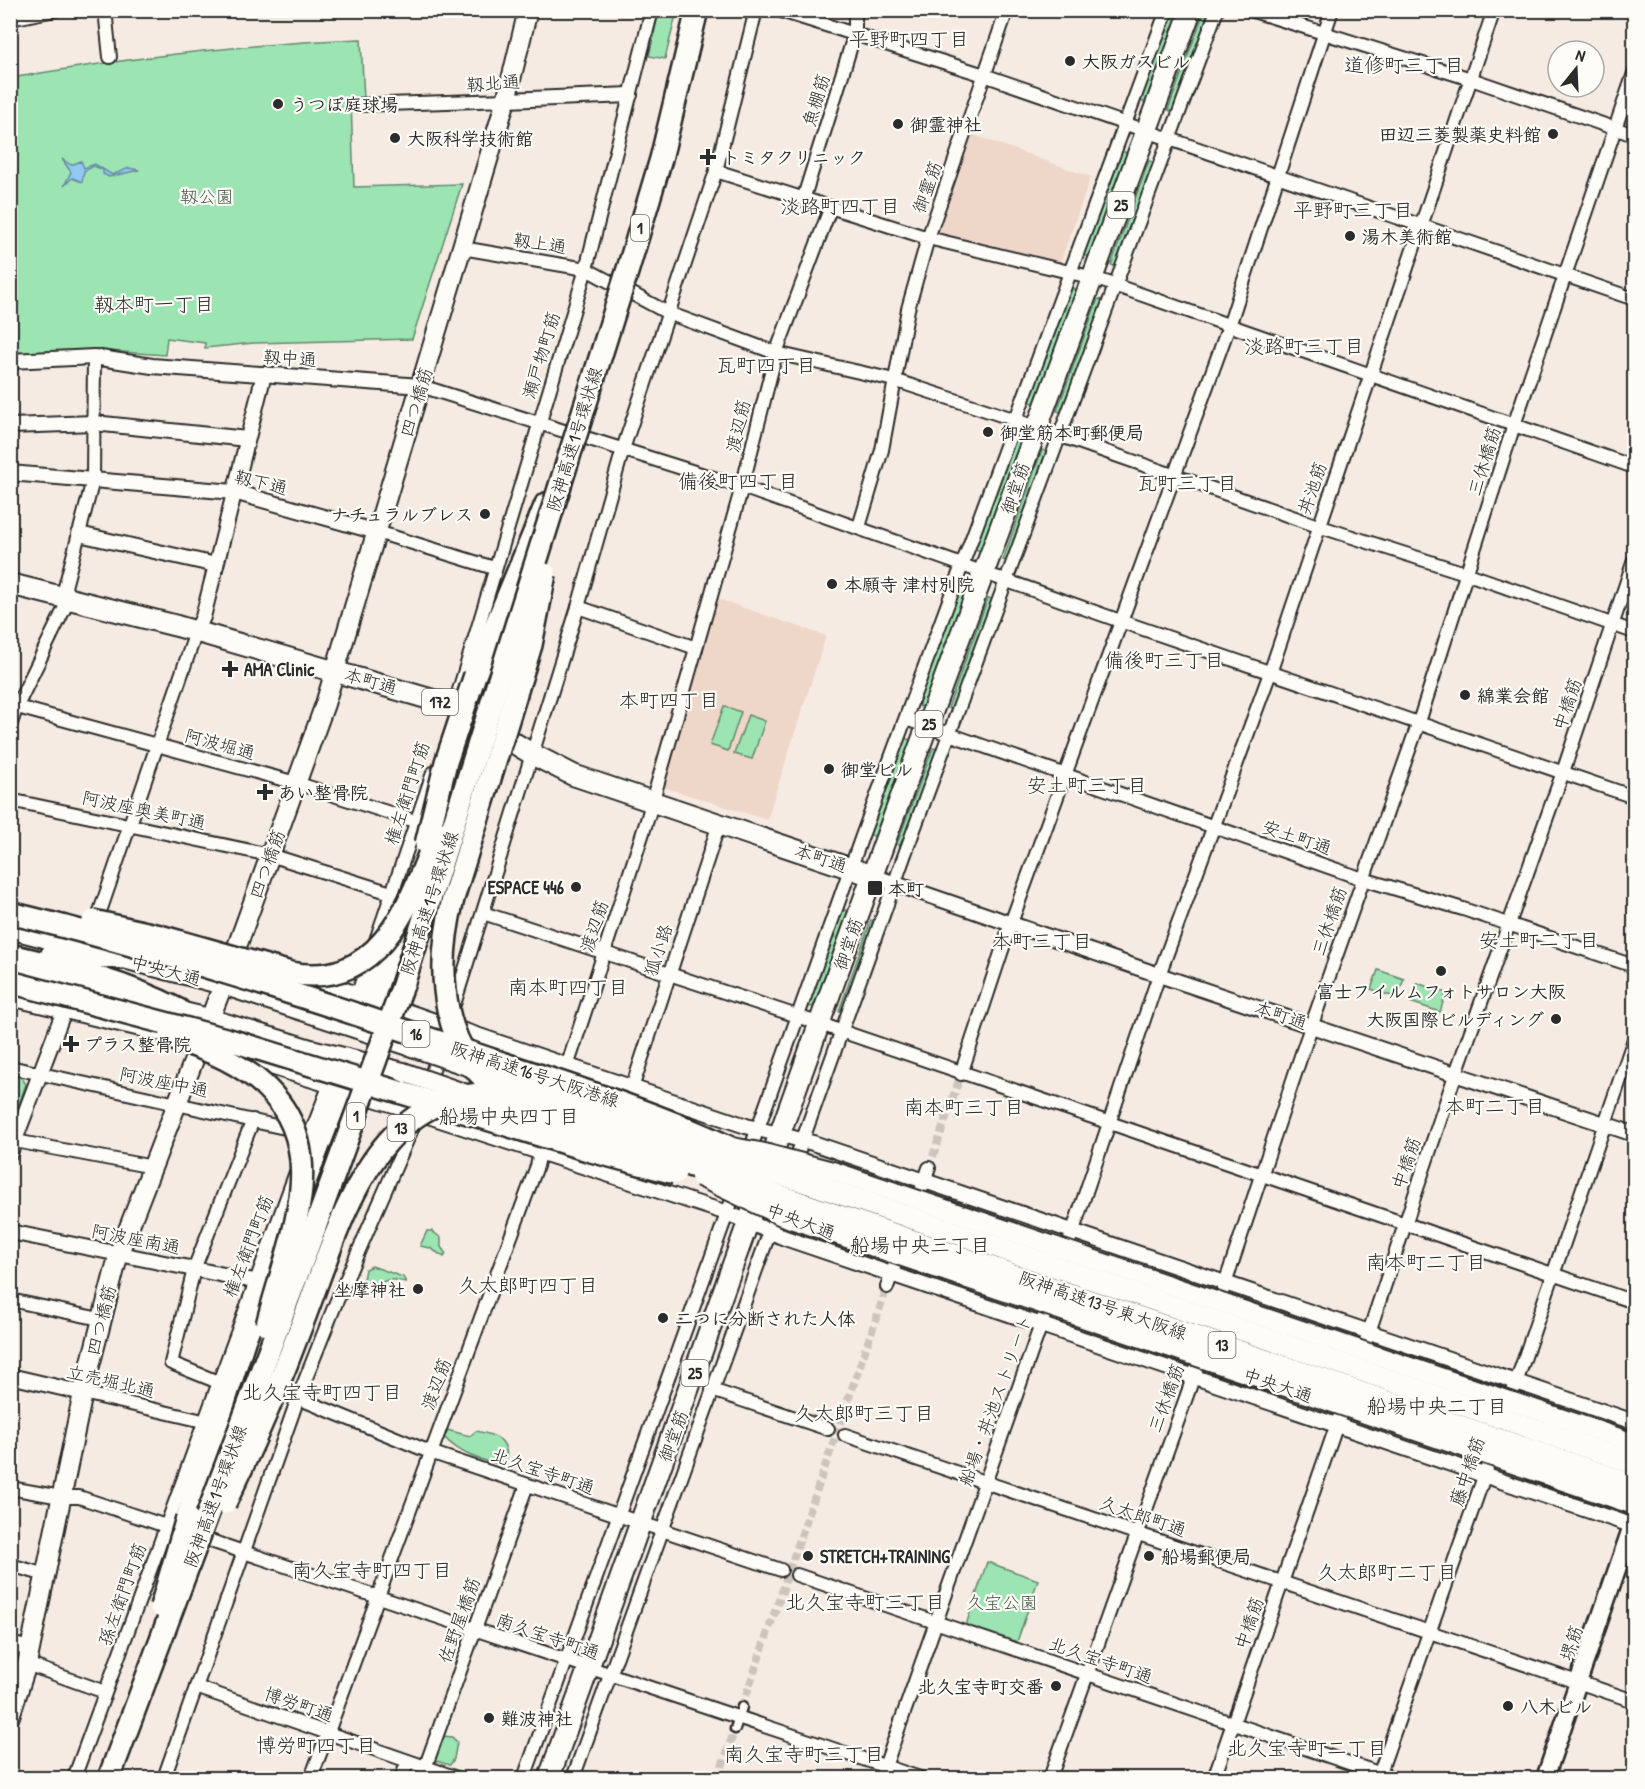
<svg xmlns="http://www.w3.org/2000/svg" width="1645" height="1789" font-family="'Patrick Hand','Klee One',sans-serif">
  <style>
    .built { fill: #eed7c9 }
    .green { fill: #9ce4b1; stroke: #64886e; stroke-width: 1.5 }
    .water { fill: #91c9f0; stroke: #688aa1; stroke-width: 1.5 }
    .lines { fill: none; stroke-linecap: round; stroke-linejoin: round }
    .pedestrian-tunnel { stroke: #cdc5bd; stroke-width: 8; stroke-dasharray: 8 4; stroke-linecap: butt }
    .pedestrian-casing { stroke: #2b2b2b; stroke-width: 13 }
    .minor-casing { stroke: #2b2b2b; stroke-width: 16 }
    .tertiary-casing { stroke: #2b2b2b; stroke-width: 18 }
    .secondary-casing { stroke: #2b2b2b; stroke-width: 21 }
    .primary-casing { stroke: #2b2b2b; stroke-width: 22 }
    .trunk-casing { stroke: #2b2b2b; stroke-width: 24 }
    .motorway-casing { stroke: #2b2b2b; stroke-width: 26 }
    .pedestrian { stroke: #fdfcf7; stroke-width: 8 }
    .minor { stroke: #fdfcf7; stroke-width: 12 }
    .tertiary { stroke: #fdfcf7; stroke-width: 14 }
    .secondary { stroke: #fdfcf7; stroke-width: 16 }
    .primary { stroke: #fdfcf7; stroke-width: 18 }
    .trunk { stroke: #fdfcf7; stroke-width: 20 }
    .motorway { stroke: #fdfcf7; stroke-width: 21 }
    .primary-bridge-casing { stroke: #2b2b2b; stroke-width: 22; stroke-linecap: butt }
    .motorway-bridge-casing { stroke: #2b2b2b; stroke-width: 26; stroke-linecap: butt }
    .primary-bridge { stroke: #fdfcf7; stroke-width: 18 }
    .motorway-bridge { stroke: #fdfcf7; stroke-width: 21 }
    .poi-dot { fill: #2b2b2b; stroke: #fdfcf7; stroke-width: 2 }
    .labels { text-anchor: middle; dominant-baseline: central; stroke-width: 4.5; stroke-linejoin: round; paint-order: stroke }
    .shield { fill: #fdfcf7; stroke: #6a6a68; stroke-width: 1.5 }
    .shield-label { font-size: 16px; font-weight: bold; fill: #2b2b2b }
    .poi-label { font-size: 18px; font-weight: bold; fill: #2b2b2b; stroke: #fdfcf7; text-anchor: start }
    .street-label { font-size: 18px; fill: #2b2b2b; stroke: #fdfcf7 }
    .park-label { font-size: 18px; fill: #47594c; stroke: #fdfcf7 }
    .neighbourhood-label { font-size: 20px; fill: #2b2b2b; stroke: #fdfcf7 }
  </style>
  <rect width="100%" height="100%" fill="#f6ebe2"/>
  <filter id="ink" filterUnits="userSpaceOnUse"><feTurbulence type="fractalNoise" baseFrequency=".0167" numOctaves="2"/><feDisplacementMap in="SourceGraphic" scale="12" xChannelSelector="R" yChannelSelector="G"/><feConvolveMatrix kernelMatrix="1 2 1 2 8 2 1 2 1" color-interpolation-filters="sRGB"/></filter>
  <g filter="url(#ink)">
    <!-- built -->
    <g class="built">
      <path d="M971 134 1091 177 1060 263 940 235 936 229Z"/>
      <path d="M718 599 826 636 767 820 660 786Z"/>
    </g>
    <!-- green -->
    <g class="green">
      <path d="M659 11H677L665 59 649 56Z"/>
      <path d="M1173 11H1182L1147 103 1140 101Z"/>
      <path d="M1203 15 1210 17 1175 112 1168 110Z"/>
      <path d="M361 39 364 100 351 101 354 187 462 184 412 339 254 343 205 348V343L167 338 165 355 94 350 11 354V78C127 58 243 44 361 39Z"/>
      <path d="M1120 151 1128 153 1090 257 1082 255Z"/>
      <path d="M1149 161 1157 163 1118 267 1111 265Z"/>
      <path d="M1070 288 1077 290 1036 404 1028 401Z"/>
      <path d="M1098 299 1106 301 1065 413 1057 411Z"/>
      <path d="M1014 439 1021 442 982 551 974 549Z"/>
      <path d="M1042 450 1050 453 1010 562 1003 560Z"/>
      <path d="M959 588 966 590 924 705 920 707 918 703Z"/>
      <path d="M988 598 995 600 954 710 948 708Z"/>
      <path d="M724 706 741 712 728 751 710 745Z"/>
      <path d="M748 715 765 721 752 759 734 754Z"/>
      <path d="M904 738 911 740 875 837 869 834Z"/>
      <path d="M933 748 940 750 903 847 897 844Z"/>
      <path d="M841 909 848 911 814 1006 810 1007 808 1003Z"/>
      <path d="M871 920 878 922 845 1013 839 1011Z"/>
      <path d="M1378 970 1404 979 1397 998 1371 989Z"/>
      <path d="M1417 983 1446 993 1440 1012 1410 1002Z"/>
      <path d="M11 1075 22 1078 26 1084 11 1127Z"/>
      <path d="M427 1231H432L441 1238V1247L446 1254 444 1257 430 1248 420 1246Z"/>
      <path d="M372 1266 403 1277 406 1282C401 1282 396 1279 391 1280 379 1280 375 1290 363 1279L365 1269Z"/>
      <path d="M447 1430 470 1436 476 1431C496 1435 510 1439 506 1463 484 1464 458 1453 443 1436Z"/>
      <path d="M987 1562 1038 1580 1017 1642 966 1625Z"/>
      <path d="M443 1736 452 1737 457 1742 454 1759 450 1765 436 1761 434 1756Z"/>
    </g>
    <!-- water -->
    <path class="water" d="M62 159 71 165 81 161 84 168 95 164 112 175 129 168 139 170 109 177 103 174V170L94 166 84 171 82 182 72 178 64 186 71 172Z"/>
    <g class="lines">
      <!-- pedestrian-tunnel -->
      <g class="pedestrian-tunnel">
        <path d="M929 1168 961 1074"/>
        <path d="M742 1707 886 1290"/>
        <path d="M718 1778 735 1729"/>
      </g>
      <defs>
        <path id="pedestrian" d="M735 1729 742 1707"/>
        <g id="minor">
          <path d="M105 10 110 57"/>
          <path d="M778 10 978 73 1634 299"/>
          <path d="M1250 10 1471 79 1634 135"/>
          <path d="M10 19 55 10"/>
          <path d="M358 105 506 100"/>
          <path d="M716 171 928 238 1094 278 1634 467"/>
          <path d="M803 200 855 33V10"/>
          <path d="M462 248 586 269 668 313 776 353 894 380 1007 417 1318 526 1468 574 1634 632"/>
          <path d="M421 386 742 487 1123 622 1634 797"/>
          <path d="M859 527 882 450 908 309 928 238 1007 10"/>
          <path d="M377 532 494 568"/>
          <path d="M578 607 696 648"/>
          <path d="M10 705 296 783 418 822"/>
          <path d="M453 710 586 269 652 10"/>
          <path d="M906 719 1363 879 1463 909 1634 966"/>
          <path d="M10 726 17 706 69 599 65 587 93 480 94 357"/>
          <path d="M10 800 270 855 391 893"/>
          <path d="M483 913 788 1013 1634 1302"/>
          <path d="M95 926 196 632"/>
          <path d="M358 993 433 773"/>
          <path d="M10 999 174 1038"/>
          <path d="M452 1011 578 607 623 449 716 171 756 10"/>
          <path d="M10 1067 294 1130"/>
          <path d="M565 1073 648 817 742 487 776 353 830 209"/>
          <path d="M961 1074 1011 923 1230 323 1332 10"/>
          <path d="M427 1088 439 1051"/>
          <path d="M632 1088 719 824"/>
          <path d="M10 1140 153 1167"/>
          <path d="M302 1156 330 1084"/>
          <path d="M748 1156 862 836 1167 10"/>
          <path d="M793 1167 906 851 1217 10"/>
          <path d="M1064 1257 1159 975 1270 673 1494 10"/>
          <path d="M887 1287 929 1168"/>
          <path d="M10 1300 100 1319"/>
          <path d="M1217 1308 1305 1044 1419 722 1514 425 1634 73"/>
          <path d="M1361 1356 1450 1090 1563 772 1634 560"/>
          <path d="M218 1382 171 1363 194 1269 253 1120"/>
          <path d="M712 1390 828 1429"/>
          <path d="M83 1393 203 1421"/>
          <path d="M298 1398 430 1452 781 1570"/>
          <path d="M1508 1406 1634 1039"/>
          <path d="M845 1435 1634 1701"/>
          <path d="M10 1488 61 1497H79L920 1778"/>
          <path d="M10 1565 46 1575"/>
          <path d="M797 1575 1393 1778"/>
          <path d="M27 1664 105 1692"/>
          <path d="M196 1687 457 1778"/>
          <path d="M425 1768 527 1485"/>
          <path d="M74 1778 296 1172"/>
          <path d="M164 1778 298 1398 335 1305 415 1122"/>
          <path d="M311 1778 537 1166 542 1144"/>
          <path d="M401 1778 408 1762"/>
          <path d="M524 1778 737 1186"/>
          <path d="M573 1778 778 1209"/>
          <path d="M881 1778 1050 1299"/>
          <path d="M1050 1778 1202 1353"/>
          <path d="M1214 1778 1345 1401"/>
          <path d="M1378 1778 1493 1451"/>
        </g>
        <g id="tertiary">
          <path d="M506 100 630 95"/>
          <path d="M10 361 94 357 152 366 421 386"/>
          <path d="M10 426 94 423 247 439"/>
          <path d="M10 473 234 492 377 532"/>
          <path d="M79 534 216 565"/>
          <path d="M196 632 203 617 264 374"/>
          <path d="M873 876 1159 975 1634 1134"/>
          <path d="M314 979 432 1020"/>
          <path d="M399 1022 447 1025 746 1126 813 1143 1634 1422"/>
          <path d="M229 1054 400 1107"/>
          <path d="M393 1097 419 1113 727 1213 785 1238 1634 1526"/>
          <path d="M10 1153 71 992"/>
          <path d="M10 1232 254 1281"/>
          <path d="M10 1376 83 1393"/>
          <path d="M10 1644 30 1649"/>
        </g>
        <path id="secondary" d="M1545 1778 1634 1520"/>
        <g id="primary">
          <path d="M10 929 223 985 412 1047"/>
          <path d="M10 971 209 1018 311 1049 403 1072"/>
          <path d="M10 1716 27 1664 83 1393 119 1253 223 985 325 704 506 100 528 10"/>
        </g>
        <g id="trunk">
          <path d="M10 584 177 626 454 706 532 754 573 775 873 876"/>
          <path d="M549 1778 884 843 1191 10"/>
        </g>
        <g id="motorway">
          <path d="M475 675 546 504"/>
          <path d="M52 954 122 958"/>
          <path d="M10 955C70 969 125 982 179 1010"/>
          <path d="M373 998 397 924"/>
          <path d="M301 1192 341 1088"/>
          <path d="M187 1518 244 1341 285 1235"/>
        </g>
      </defs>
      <!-- pedestrian casing -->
      <use href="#pedestrian" class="pedestrian-casing"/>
      <!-- minor casing -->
      <use href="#minor" class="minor-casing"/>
      <!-- tertiary casing -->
      <use href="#tertiary" class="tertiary-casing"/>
      <!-- secondary casing -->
      <use href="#secondary" class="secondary-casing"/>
      <!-- primary casing -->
      <use href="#primary" class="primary-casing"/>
      <!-- trunk casing -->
      <use href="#trunk" class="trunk-casing"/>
      <!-- motorway casing -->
      <use href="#motorway" class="motorway-casing"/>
      <!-- pedestrian -->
      <use href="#pedestrian" class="pedestrian"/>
      <!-- minor -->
      <use href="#minor" class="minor"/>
      <!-- tertiary -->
      <use href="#tertiary" class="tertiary"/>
      <!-- secondary -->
      <use href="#secondary" class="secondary"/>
      <!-- primary -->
      <use href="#primary" class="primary"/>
      <!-- trunk -->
      <use href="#trunk" class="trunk"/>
      <!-- motorway -->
      <use href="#motorway" class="motorway"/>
      <defs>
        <g id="primary-bridge">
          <path d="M412 1047 546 1093"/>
          <path d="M403 1072 524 1114"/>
          <path d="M716 1144 760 1152 836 1172 1634 1443"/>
          <path d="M700 1177 782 1216 1634 1505"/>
        </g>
        <g id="motorway-bridge">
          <path d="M545 574 531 645 453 899C435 971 439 1056 510 1099 544 1119 584 1129 621 1142L1634 1485"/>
          <path d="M426 844 446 762 475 675"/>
          <path d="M10 913C162 950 309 998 457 1048 548 1079 641 1106 729 1147"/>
          <path d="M93 921 160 936 291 973C383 990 411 899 438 832"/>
          <path d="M10 982 233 1041 591 1151 675 1173"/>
          <path d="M170 1038C244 1059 309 1099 301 1188 297 1234 278 1280 267 1325"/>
          <path d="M225 1503C254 1444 279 1385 302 1324 347 1207 378 1067 539 1097 580 1105 620 1122 660 1136 710 1153 761 1168 812 1184L1634 1463"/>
          <path d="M161 1607 187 1518"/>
          <path d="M109 1778 314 1230 403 985 628 269 661 159 697 10"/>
        </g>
      </defs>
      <!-- primary-bridge casing -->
      <use href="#primary-bridge" class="primary-bridge-casing"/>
      <!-- motorway-bridge casing -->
      <use href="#motorway-bridge" class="motorway-bridge-casing"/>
      <!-- primary-bridge -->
      <use href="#primary-bridge" class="primary-bridge"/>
      <!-- motorway-bridge -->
      <use href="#motorway-bridge" class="motorway-bridge"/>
    </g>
  </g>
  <!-- markers -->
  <g class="poi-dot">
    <circle cx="1070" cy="61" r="6"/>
    <circle cx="278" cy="104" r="6"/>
    <circle cx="898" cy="124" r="6"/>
    <circle cx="1553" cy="134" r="6"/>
    <circle cx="395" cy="138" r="6"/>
    <path d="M705 148h6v6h6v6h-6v6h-6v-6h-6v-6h6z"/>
    <circle cx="1350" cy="236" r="6"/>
    <circle cx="988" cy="432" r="6"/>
    <circle cx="485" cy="514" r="6"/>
    <circle cx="832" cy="584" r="6"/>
    <path d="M227 660h6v6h6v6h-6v6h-6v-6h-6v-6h6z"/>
    <circle cx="1465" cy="695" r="6"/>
    <circle cx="829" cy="769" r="6"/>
    <path d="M262 783h6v6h6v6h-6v6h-6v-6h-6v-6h6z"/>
    <circle cx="576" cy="887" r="6"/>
    <rect x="867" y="880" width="16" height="16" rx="3"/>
    <circle cx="1441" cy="971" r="6"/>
    <circle cx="1556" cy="1019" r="6"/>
    <path d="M68 1035h6v6h6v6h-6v6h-6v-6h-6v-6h6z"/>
    <circle cx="418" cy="1289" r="6"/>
    <circle cx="663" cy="1318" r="6"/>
    <circle cx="808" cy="1556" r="6"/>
    <circle cx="1149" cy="1556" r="6"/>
    <circle cx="1056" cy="1686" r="6"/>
    <circle cx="1508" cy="1706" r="6"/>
    <circle cx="489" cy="1718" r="6"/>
  </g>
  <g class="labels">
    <!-- shield labels -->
    <g class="shield">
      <rect x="1107.5" y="192" width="27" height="26" rx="4.5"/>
      <rect x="631" y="215" width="18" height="26" rx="4.5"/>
      <rect x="422" y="689" width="36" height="26" rx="4.5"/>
      <rect x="915.5" y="711" width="27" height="26" rx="4.5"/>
      <rect x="402.5" y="1021" width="27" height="26" rx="4.5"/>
      <rect x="347" y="1103" width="18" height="26" rx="4.5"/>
      <rect x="387.5" y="1115" width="27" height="26" rx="4.5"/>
      <rect x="1208.5" y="1332" width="27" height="26" rx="4.5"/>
      <rect x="681.5" y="1360" width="27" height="26" rx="4.5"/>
    </g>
    <g class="shield-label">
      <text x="1121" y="205">25</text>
      <text x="640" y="228">1</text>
      <text x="440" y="702">172</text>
      <text x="929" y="724">25</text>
      <text x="416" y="1034">16</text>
      <text x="356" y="1116">1</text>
      <text x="401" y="1128">13</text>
      <text x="1222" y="1345">13</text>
      <text x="695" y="1373">25</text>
    </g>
    <!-- poi labels -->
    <g class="poi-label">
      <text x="1082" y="61">大阪ガスビル</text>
      <text x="290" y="104">うつぼ庭球場</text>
      <text x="910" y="124">御霊神社</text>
      <text x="1541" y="134" text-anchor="end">田辺三菱製薬史料館</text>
      <text x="407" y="138">大阪科学技術館</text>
      <text x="722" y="157">トミタクリニック</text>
      <text x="1362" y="236">湯木美術館</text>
      <text x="1000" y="432">御堂筋本町郵便局</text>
      <text x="473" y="514" text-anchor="end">ナチュラルブレス</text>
      <text x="844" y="584">本願寺 津村別院</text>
      <text x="244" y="669">AMA Clinic</text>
      <text x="1477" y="695">綿業会館</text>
      <text x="841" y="769">御堂ビル</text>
      <text x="278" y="792">あい整骨院</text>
      <text x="564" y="887" text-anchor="end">ESPACE 446</text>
      <text x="888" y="888">本町</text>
      <text x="1441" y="991" text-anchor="middle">富士フイルムフォトサロン大阪</text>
      <text x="1544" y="1019" text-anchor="end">大阪国際ビルディング</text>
      <text x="84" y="1044">プラス整骨院</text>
      <text x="406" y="1289" text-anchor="end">坐摩神社</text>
      <text x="675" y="1318">二つに分断された人体</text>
      <text x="820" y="1556">STRETCH+TRAINING</text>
      <text x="1161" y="1556">船場郵便局</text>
      <text x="1044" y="1686" text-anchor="end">北久宝寺町交番</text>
      <text x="1520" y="1706">八木ビル</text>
      <text x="501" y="1718">難波神社</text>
    </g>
    <!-- street labels -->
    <g class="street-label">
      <text transform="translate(493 83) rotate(-4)">靱北通</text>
      <text transform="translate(816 100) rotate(-73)">魚棚筋</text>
      <text transform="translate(927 187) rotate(-70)">御霊筋</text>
      <text transform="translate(540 243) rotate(9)">靱上通</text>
      <text transform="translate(541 355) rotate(-73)">瀬戸物町筋</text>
      <text transform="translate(290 358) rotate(4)">靱中通</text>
      <text transform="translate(416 402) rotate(-73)">四つ橋筋</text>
      <text transform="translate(738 426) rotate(-77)">渡辺筋</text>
      <text transform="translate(574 439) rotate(-73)">阪神高速1号環状線</text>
      <text transform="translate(1484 461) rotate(-73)">三休橋筋</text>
      <text transform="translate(261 482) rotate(14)">靱下通</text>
      <text transform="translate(1015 488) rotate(-71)">御堂筋</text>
      <text transform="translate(1312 488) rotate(-71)">丼池筋</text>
      <text transform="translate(371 681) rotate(16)">本町通</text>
      <text transform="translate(1567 704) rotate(-71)">中橋筋</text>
      <text transform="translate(220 744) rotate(15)">阿波堀通</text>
      <text transform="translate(407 793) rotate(-72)">権左衛門町筋</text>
      <text transform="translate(144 810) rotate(12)">阿波座奥美町通</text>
      <text transform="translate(1297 837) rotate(19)">安土町通</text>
      <text transform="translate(821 858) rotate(18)">本町通</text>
      <text transform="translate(267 864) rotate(-70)">四つ橋筋</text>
      <text transform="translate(429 903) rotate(-72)">阪神高速1号環状線</text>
      <text transform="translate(1329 921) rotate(-71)">三休橋筋</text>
      <text transform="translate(594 926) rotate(-72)">渡辺筋</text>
      <text transform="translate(848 944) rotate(-71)">御堂筋</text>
      <text transform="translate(658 950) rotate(-72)">狐小路</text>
      <text transform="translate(166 970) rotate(15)">中央大通</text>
      <text transform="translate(1281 1015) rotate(18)">本町通</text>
      <text transform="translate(535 1074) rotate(18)">阪神高速16号大阪港線</text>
      <text transform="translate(164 1082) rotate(11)">阿波座中通</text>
      <text transform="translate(1406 1163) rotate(-71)">中橋筋</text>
      <text transform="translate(801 1221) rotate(21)">中央大通</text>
      <text transform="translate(136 1239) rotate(11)">阿波座南通</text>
      <text transform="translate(248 1246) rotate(-69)">権左衛門町筋</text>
      <text transform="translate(1103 1305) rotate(19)">阪神高速13号東大阪線</text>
      <text transform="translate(101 1320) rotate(-76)">四つ橋筋</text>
      <text transform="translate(111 1381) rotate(13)">立売堀北通</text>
      <text transform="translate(436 1384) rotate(-70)">渡辺筋</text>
      <text transform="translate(1278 1385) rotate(19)">中央大通</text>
      <text transform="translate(1166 1398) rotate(-70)">三休橋筋</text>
      <text transform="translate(995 1400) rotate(-70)">船場・丼池ストリート</text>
      <text transform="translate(673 1436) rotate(-70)">御堂筋</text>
      <text transform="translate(543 1471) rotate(19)">北久宝寺町通</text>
      <text transform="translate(1467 1471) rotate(-71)">藤中橋筋</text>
      <text transform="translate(215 1496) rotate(-70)">阪神高速1号環状線</text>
      <text transform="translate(1143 1516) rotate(19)">久太郎町通</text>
      <text transform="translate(122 1594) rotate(-70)">孫左衛門町筋</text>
      <text transform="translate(459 1620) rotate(-70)">佐野屋橋筋</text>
      <text transform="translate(1249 1623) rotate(-71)">中橋筋</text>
      <text transform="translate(548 1636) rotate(19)">南久宝寺町通</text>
      <text transform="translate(1571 1643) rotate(-71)">堺筋</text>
      <text transform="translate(1101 1660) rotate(19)">北久宝寺町通</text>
      <text transform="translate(299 1704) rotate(19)">博労町通</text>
    </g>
    <!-- park labels -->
    <g class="park-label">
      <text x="207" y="196">靱公園</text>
      <text x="1002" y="1602">久宝公園</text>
    </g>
    <!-- neighbourhood labels -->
    <g class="neighbourhood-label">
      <text x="909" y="38">平野町四丁目</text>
      <text x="1404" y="64">道修町三丁目</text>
      <text x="840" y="205">淡路町四丁目</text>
      <text x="1353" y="209">平野町三丁目</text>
      <text x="154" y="303">靱本町一丁目</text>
      <text x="1304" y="345">淡路町三丁目</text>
      <text x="766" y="364">瓦町四丁目</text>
      <text x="738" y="480">備後町四丁目</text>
      <text x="1187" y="482">瓦町三丁目</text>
      <text x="1164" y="659">備後町三丁目</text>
      <text x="669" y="699">本町四丁目</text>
      <text x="1087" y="784">安土町三丁目</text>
      <text x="1539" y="939">安土町二丁目</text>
      <text x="1042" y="940">本町三丁目</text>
      <text x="568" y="986">南本町四丁目</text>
      <text x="1495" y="1105">本町二丁目</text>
      <text x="964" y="1106">南本町三丁目</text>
      <text x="509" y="1115">船場中央四丁目</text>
      <text x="920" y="1244">船場中央三丁目</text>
      <text x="1426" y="1261">南本町二丁目</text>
      <text x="528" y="1284">久太郎町四丁目</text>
      <text x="322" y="1391">北久宝寺町四丁目</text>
      <text x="1437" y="1405">船場中央二丁目</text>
      <text x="864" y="1412">久太郎町三丁目</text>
      <text x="372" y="1569">南久宝寺町四丁目</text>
      <text x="1387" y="1571">久太郎町二丁目</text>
      <text x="865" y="1601">北久宝寺町三丁目</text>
      <text x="316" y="1744">博労町四丁目</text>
      <text x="1307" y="1747">北久宝寺町二丁目</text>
      <text x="804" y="1753">南久宝寺町三丁目</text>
    </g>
  </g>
  <!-- margin -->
  <rect width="1645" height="1789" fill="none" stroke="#fdfcf7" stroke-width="36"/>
  <rect x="18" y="18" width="1609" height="1753" fill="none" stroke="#2b2b2b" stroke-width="2" filter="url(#ink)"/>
  <!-- north arrow -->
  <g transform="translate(1576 69) rotate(18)"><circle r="28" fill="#fdfcf7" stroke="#a9a8a5" stroke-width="1.5"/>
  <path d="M0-4.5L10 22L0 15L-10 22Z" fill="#2b2b2b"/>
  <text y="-9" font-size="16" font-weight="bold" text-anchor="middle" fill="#2b2b2b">N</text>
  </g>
</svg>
